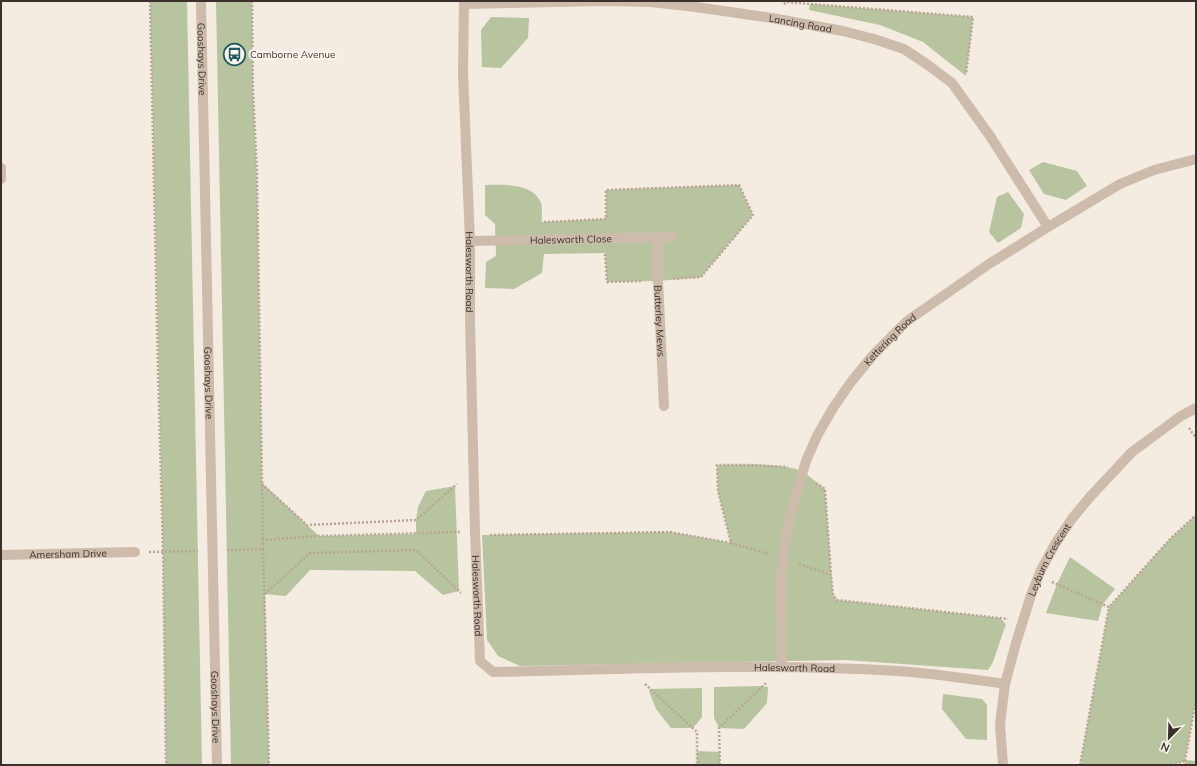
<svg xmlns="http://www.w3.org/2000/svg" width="1197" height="766" font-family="Mulish,sans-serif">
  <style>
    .green { fill: #b8c4a0 }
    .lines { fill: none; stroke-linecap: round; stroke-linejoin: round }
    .path { stroke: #b9a596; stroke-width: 2.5; stroke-dasharray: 2 2; stroke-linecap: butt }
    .minor { stroke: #cdbbac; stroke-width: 10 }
    .tertiary { stroke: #cdbbac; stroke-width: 10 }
    .labels { text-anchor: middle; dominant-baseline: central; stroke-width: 4; stroke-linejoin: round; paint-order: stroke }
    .street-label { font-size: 10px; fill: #3b302b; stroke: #fbf5ee }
    .poi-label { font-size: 10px; fill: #3b302b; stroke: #fbf5ee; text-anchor: start }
  </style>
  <rect width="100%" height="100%" fill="#f4ebe1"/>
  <!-- green -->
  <g class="green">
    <path d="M150 1H187L202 765H166L163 552Z"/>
    <path d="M216 1H252L253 91 257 184 262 483 319 536 416 534V520L418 507 426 491 455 486 459 591 443 595 415 571 310 570 286 596 265 594 269 765H231Z"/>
    <path d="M810 4 973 17 966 76 923 42 880 25 809 10Z"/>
    <path d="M491 17 529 18 528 38 501 68 482 67 481 30Z"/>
    <path d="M1043 162 1077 171 1087 186 1066 200 1044 194 1029 170Z"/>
    <path d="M485 185C502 185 533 182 541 203 543 208 541 216 542 222L606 219V190L739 185 753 215 701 277 658 281 607 282 605 253 544 254 542 273 514 289 485 288 486 262 496 256 495 224 485 215Z"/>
    <path d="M1008 192 1024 214 1021 228 998 243 989 232 997 197Z"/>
    <path d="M717 465C739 465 784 462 803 472 811 477 818 484 825 489L833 595 837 600 1000 618 1006 624 993 662 988 670 845 660 520 666 498 656 487 640 482 535 670 532 731 543 718 491Z"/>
    <path d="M1196 515V700L1185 760 1196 761V765H1186L1185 761 1171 765H1080L1109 607 1171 538Z"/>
    <path d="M1070 557 1115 589 1103 604 1098 621 1046 613 1057 584Z"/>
    <path d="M762 686 768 687 767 703 744 729 719 728 714 718V687Z"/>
    <path d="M702 688V717L693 728H671L656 709 649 691 650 689Z"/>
    <path d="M943 694 982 699 987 705V740L966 739 942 709Z"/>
    <path d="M697 751 720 752V765H697Z"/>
  </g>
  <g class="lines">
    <!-- path -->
    <g class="path">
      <path d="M150 1 158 371 163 552 166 765"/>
      <path d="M252 1 253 90 257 173 263 540"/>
      <path d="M784 4 786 2 973 17 966 74"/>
      <path d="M544 222 606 219V190L739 185 753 215 701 277 672 279"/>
      <path d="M605 254 607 282 643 281"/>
      <path d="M1189 428 1196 438"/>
      <path d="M816 483 825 489 831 575"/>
      <path d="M262 484 307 525 416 520 457 484"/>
      <path d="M490 535 670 532 731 543 718 491 717 465H748L788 467"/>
      <path d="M731 543 769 554"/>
      <path d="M263 549 269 765"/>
      <path d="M227 550 263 549V540L319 536 460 532"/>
      <path d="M149 552 198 551"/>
      <path d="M799 564 831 575 833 595 837 600 1008 619"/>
      <path d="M1052 582 1109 607 1171 538 1196 515"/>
      <path d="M265 594 310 553 416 550 461 593"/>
      <path d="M645 684 697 732V765"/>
      <path d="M720 765 719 728 766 683"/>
      <path d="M1080 765 1109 607"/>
      <path d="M1171 765 1185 761"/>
      <path d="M1186 765 1185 761 1196 700"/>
    </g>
    <!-- minor -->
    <g class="minor">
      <path id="s1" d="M464 1 463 73 470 241V320L475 532 480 661 493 672C628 669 763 663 897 671 933 673 969 679 1005 684"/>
      <path id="s2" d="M464 4 603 1 651 2 696 7 772 18 843 31 874 39 904 49 928 65 952 83 990 136 1048 227"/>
      <path d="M1 179V168"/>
      <path id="s3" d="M658 236V281L664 406"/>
      <path id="s4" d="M470 241 672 237"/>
      <path id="s5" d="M1 555 135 552"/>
      <path id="s6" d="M782 667 781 578 787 529 799 485 806 461 817 436 833 408 851 382 874 354 907 321 989 264 1048 227 1120 184 1154 170 1196 159"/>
      <path id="s7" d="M1003 765 1000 724 1005 684 1016 643 1031 595 1041 570 1055 544 1071 520 1089 498 1132 452 1181 416 1196 408"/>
    </g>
    <!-- tertiary -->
    <path class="tertiary" id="s8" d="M201 1 217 765"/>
  </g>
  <!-- icons -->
  <defs>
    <symbol id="bus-ring" viewBox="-11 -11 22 22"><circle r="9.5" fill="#fbf5ee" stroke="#1f5a5e" stroke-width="1.5"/><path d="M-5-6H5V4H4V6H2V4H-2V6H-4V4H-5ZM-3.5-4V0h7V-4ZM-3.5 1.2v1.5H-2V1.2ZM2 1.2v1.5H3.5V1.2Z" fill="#1f5a5e"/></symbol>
  </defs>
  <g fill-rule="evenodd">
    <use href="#bus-ring" x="222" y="42" width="25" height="25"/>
  </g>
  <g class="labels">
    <!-- street labels -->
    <g class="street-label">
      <text stroke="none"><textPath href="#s2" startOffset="338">Lancing Road</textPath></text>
      <text stroke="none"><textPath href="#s8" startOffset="58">Gooshays Drive</textPath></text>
      <text stroke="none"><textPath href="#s4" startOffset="101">Halesworth Close</textPath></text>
      <text stroke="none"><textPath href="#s1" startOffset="271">Halesworth Road</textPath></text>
      <text stroke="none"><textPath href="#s3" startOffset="85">Butterley Mews</textPath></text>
      <text stroke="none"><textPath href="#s6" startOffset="358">Kettering Road</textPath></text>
      <text stroke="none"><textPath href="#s8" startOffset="382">Gooshays Drive</textPath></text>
      <text stroke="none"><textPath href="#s5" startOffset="67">Amersham Drive</textPath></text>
      <text stroke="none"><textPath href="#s7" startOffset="214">Leyburn Crescent</textPath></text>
      <text stroke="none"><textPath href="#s1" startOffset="595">Halesworth Road</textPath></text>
      <text stroke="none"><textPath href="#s1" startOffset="979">Halesworth Road</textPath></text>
      <text stroke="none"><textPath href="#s8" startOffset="706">Gooshays Drive</textPath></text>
    </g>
    <!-- poi labels -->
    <g class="poi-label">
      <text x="250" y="54">Camborne Avenue</text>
    </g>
  </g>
  <!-- border -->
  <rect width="1197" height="766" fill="none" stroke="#3b302b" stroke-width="4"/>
  <!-- north arrow -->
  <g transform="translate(1169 738) rotate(203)" stroke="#fbf5ee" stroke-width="3" paint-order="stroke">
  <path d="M0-3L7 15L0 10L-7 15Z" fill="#3b302b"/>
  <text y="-6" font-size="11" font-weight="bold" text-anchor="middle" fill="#3b302b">N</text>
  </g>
</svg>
